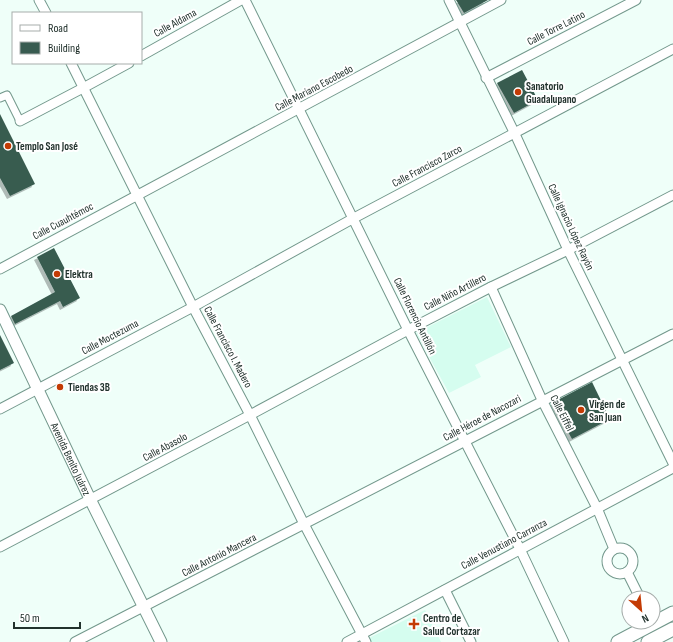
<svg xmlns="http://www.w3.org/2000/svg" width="673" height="642" font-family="'Sofia Sans Condensed',sans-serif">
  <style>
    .built { fill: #d5fdef }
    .building { fill: #385b50; filter: url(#shadow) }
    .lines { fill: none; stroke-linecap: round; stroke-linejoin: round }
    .pedestrian-casing { stroke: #73988c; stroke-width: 9 }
    .minor-casing { stroke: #73988c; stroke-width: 11 }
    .tertiary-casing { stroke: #73988c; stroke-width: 13 }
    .secondary-casing { stroke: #73988c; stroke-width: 15 }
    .pedestrian { stroke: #fff; stroke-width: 7 }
    .minor { stroke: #fff; stroke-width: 9 }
    .tertiary { stroke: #fff; stroke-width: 11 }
    .secondary { stroke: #fff; stroke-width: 13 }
    .poi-dot { fill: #c33b04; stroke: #fff; stroke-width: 1.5 }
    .labels { text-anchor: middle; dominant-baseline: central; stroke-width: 4; stroke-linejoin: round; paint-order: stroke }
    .street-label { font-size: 11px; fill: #22322d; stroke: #fff }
    .poi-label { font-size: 11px; font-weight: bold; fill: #22322d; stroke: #fff; text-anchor: start }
  </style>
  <defs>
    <filter id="shadow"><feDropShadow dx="-3" dy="3" stdDeviation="0" flood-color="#0004"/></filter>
  </defs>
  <rect width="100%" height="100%" fill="#effff9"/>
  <!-- built -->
  <g class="built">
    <path d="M487 297 511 347 475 365 481 377 449 393 416 333Z"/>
    <path d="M425 610 441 642H369L367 639Z"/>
  </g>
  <!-- building -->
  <g class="building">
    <path d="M456 0H488L464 13Z"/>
    <path d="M522 70 538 100 514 113 497 83Z"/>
    <path d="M0 114 35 184 10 196 0 178Z"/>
    <path d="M54 248 80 298 63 307 60 301 15 324 11 316 55 292 37 257Z"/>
    <path d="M0 335 14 363 0 370Z"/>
    <path d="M592 382 610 419 572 439 552 403Z"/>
  </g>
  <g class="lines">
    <defs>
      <path id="pedestrian" d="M0 98 7 95 20 121"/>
      <g id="minor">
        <path d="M39 0 46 13"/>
        <path d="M245 0 408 330 520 549 564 642"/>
        <path d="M449 0 515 134 568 250 673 463"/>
        <path d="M141 56 241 0"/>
        <path d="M71 63 193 307 250 415 304 524 366 642"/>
        <path d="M486 78 636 0"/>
        <path d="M20 121 83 88 129 63"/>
        <path d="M0 269 501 0"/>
        <path d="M491 287 542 400 597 508 614 549"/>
        <path d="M0 409 193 307 354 218 673 49"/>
        <path d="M0 547 250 415 408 330 491 287 568 250 673 195"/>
        <circle cx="620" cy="561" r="13"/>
        <path d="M627 572 640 598"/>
        <path d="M445 590 471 642"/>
        <path d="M75 642 673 334"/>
        <path d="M347 642 673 468"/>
      </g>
      <g id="tertiary">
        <path id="s1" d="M0 310 90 499 161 642"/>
      </g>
      <g id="secondary">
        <path d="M618 642 673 613"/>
        <path d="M648 642 673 629"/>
      </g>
    </defs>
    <!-- pedestrian casing -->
    <use href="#pedestrian" class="pedestrian-casing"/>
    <!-- minor casing -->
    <use href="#minor" class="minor-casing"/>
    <!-- tertiary casing -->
    <use href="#tertiary" class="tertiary-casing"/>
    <!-- secondary casing -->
    <use href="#secondary" class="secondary-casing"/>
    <!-- pedestrian -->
    <use href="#pedestrian" class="pedestrian"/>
    <!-- minor -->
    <use href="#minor" class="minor"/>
    <!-- tertiary -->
    <use href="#tertiary" class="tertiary"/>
    <!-- secondary -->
    <use href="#secondary" class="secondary"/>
  </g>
  <!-- markers -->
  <g class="poi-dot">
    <circle cx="518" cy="92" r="4"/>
    <circle cx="8" cy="146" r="4"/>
    <circle cx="57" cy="274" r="4"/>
    <circle cx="60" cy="387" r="4"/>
    <circle cx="581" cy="410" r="4"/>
    <path d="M412 618h4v4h4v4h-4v4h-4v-4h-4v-4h4z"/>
  </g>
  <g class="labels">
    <!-- street labels -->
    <g class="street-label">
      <text transform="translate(175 23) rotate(-29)">Calle Aldama</text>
      <text transform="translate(556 28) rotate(-27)">Calle Torre Latino</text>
      <text transform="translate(314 88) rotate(-28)">Calle Mariano Escobedo</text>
      <text transform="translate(427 166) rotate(-28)">Calle Francisco Zarco</text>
      <text transform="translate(63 221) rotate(-28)">Calle Cuauhtémoc</text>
      <text transform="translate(571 227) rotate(65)">Calle Ignacio López Rayón</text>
      <text transform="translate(455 292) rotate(-27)">Calle Niño Artillero</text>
      <text transform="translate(415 316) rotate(64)">Calle Florencio Antillón</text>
      <text transform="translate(110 337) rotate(-28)">Calle Moctezuma</text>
      <text transform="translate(228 347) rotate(62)">Calle Francisco I. Madero</text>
      <text transform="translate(562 413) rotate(63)">Calle Eiffel</text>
      <text transform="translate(482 418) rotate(-28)">Calle Héroe de Nacozari</text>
      <text transform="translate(165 447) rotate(-28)">Calle Abasolo</text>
      <text stroke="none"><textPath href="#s1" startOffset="165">Avenida Benito Juárez</textPath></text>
      <text transform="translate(504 544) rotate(-28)">Calle Venustiano Carranza</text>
      <text transform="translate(219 555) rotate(-27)">Calle Antonio Mancera</text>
    </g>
    <!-- poi labels -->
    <g class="poi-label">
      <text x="526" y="86">Sanatorio<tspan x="526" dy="13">Guadalupano</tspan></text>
      <text x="16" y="146">Templo San José</text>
      <text x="65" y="274">Elektra</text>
      <text x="68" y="387">Tiendas 3B</text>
      <text x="589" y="404">Virgen de<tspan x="589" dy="13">San Juan</tspan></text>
      <text x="423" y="618">Centro de<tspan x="423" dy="13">Salud Cortazar</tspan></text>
    </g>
  </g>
  <!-- legend -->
  <rect x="12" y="12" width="130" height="52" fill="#ffffff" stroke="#a7adab"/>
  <rect x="20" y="25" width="20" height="6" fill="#ffffff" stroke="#a7adab"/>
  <text x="48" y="32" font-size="12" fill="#22322d">Road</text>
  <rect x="20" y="42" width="20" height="12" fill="#385b50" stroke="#a7adab"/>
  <text x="48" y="52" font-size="12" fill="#22322d">Building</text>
  <!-- north arrow -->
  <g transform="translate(641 610) rotate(153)"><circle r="19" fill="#ffffff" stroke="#a7adab"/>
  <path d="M0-3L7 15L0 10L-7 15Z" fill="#c33b04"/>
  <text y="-6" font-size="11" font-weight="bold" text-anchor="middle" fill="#22322d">N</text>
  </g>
  <!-- scale -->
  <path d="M14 622v6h66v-6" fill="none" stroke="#22322d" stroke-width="2"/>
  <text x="20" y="622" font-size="12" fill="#22322d" stroke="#ffffff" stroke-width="3" paint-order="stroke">50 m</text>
</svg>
